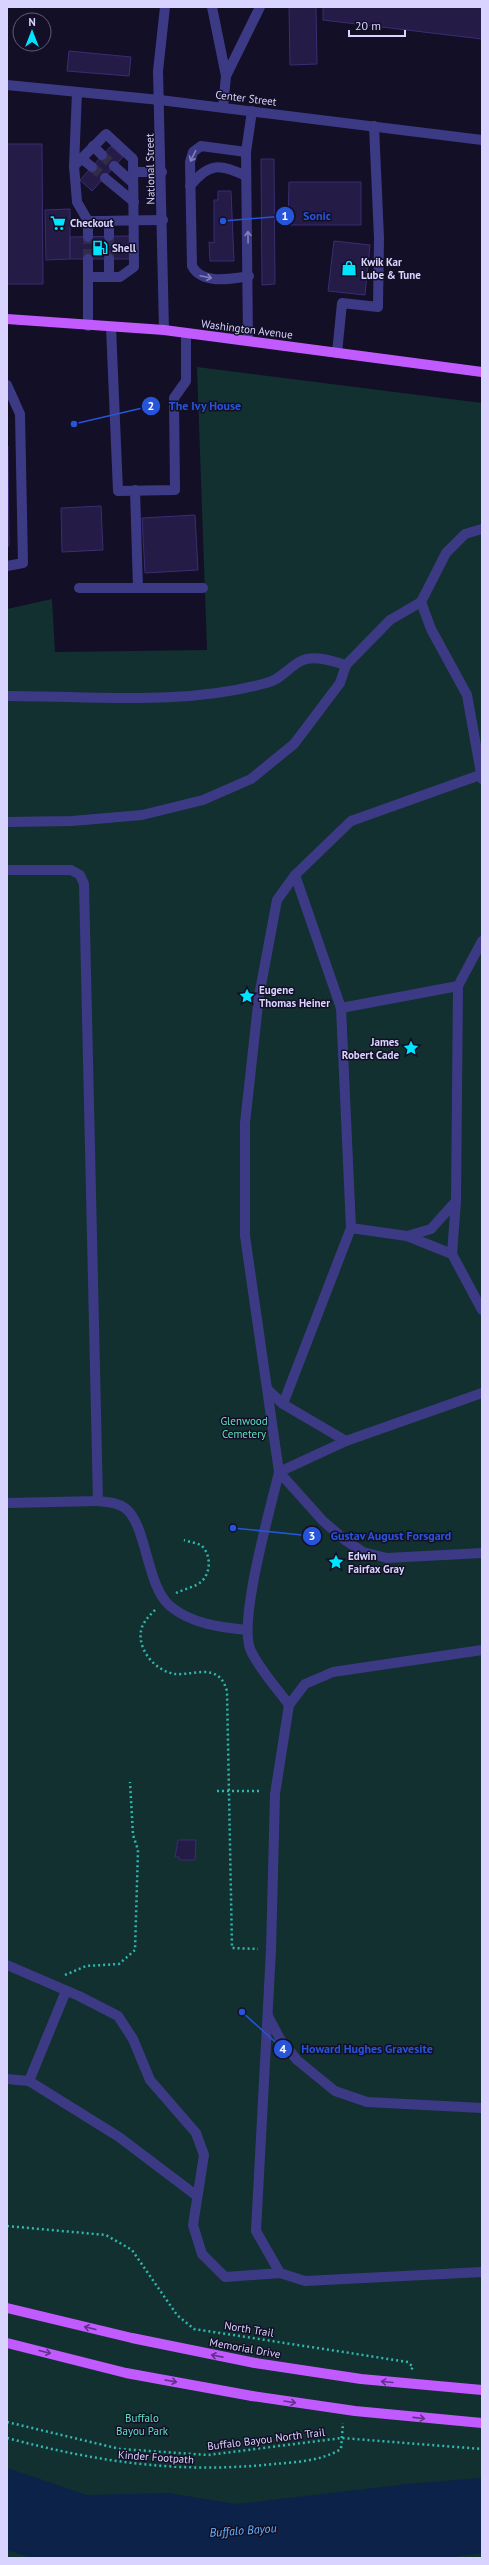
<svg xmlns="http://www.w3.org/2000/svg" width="489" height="2565" font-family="'PT Sans',sans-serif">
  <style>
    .green { fill: #12302f }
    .water { fill: #0c2248 }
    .building { fill: #241b47; stroke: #3b2d73 }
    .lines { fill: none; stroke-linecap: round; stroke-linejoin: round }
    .minor-tunnel { stroke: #312d47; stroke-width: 10; stroke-dasharray: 10 5; stroke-linecap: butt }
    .path { stroke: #2fb8b0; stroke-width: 2.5; stroke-dasharray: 2 3; stroke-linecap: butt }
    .minor { stroke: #3d3a85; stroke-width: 10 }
    .major { stroke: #c25bff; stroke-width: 10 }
    .major-bridge { stroke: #c25bff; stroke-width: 10 }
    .oneway { stroke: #837fbc }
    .oneway2 { stroke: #623188 }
    .labels { text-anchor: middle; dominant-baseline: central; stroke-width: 3; stroke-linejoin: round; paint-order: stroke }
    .street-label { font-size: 11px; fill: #d9d4ff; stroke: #130f26 }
    .poi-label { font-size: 11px; font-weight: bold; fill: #d9d4ff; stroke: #130f26; text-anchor: start }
    .park-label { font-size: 11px; fill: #5fe0c0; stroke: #130f26 }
    .water-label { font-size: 12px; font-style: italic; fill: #62b6ff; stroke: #130f26 }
    .leader { fill: none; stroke: #2655da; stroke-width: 1.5 }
    .callout-dot { fill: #2655da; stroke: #130f26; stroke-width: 1.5 }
    .mark-label { font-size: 12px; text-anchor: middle; font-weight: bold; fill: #fff }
    .callout-label { font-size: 12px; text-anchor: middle; font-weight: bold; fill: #2655da; stroke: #130f26; stroke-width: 3; stroke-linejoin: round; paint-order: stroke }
  </style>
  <rect width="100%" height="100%" fill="#130f26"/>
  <!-- green -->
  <path class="green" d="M197 367 482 403V2558H7V609L52 599 55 652 207 650Z"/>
  <!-- water -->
  <path class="water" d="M7 2468 87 2495 168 2493 236 2504 407 2484 482 2478V2553L446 2558H32L7 2550Z"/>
  <!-- building -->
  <g class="building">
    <path d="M289 7H316L317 64 290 65Z"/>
    <path d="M323 7H482V39L323 20Z"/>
    <path d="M69 51 131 57 129 76 67 71Z"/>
    <path d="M7 144H42L43 284H7Z"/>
    <path d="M111 146 123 157 92 191 80 180Z"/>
    <path d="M261 159H274L275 284 262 285Z"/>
    <path d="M289 182H361V225H288Z"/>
    <path d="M218 191H231L234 261H210L209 242 214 243V200H218Z"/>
    <path d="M70 209V259L46 260 45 210Z"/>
    <path d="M130 236V259H70V237Z"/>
    <path d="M334 241 370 245 365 295 328 291Z"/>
    <path d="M7 446H8L9 546H7Z"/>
    <path d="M101 506 103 550 62 552 61 508Z"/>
    <path d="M195 515 198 570 145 573 142 518Z"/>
    <path d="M178 1840H196L195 1860H179V1857H175Z"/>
  </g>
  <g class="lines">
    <!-- minor-tunnel -->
    <g class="minor-tunnel">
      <path d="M102 155 114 166"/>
      <path d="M92 167 105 178"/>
      <path d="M109 236V259"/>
      <path d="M88 259V237"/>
    </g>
    <!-- path -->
    <g class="path">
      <path d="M176 1593C184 1589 196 1587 202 1581 211 1572 211 1555 202 1546 198 1543 189 1542 184 1540"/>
      <path d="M155 1610C150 1615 145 1620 142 1627 135 1648 155 1671 175 1674 187 1675 201 1670 212 1673 221 1676 224 1682 227 1691L232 1948 258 1949"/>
      <path d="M217 1791H261"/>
      <path d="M65 1975 86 1966 119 1964 135 1950 138 1850 133 1835 130 1782"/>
      <path d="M7 2226 106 2235 132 2250 177 2315 194 2329 408 2362 413 2367 411 2370"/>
      <path d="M7 2422 120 2449 208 2455 342 2438 482 2449"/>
      <path d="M7 2438C98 2462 179 2474 274 2464 296 2462 322 2461 341 2449L343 2423"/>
    </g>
    <!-- minor -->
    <g class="minor">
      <path d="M212 7 226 76 223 107"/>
      <path d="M226 76 260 7"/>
      <path d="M7 85 160 100 482 140"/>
      <path d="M93 146 102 155"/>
      <path d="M246 152 252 111"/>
      <path d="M81 158 92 167"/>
      <path d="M74 166 77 92"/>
      <path d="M114 166 133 183"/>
      <path d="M133 172H162"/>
      <path d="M105 178 134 202"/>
      <path d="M190 186C209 162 220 164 246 176"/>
      <path d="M88 221V237"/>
      <path d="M109 236V221"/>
      <path d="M109 259V277"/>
      <path d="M88 277V259"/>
      <path d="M88 326V277H120L134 267C134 231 133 195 133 159L106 134 74 166 77 202 88 221C113 221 138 220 163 220"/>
      <path d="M111 327 118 491 175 490 174 398 186 381V333"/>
      <path d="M164 330 158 71 165 7"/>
      <path d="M248 341 246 152 201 146 193 152 190 162 192 266C202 285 231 279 249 276"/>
      <path d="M337 353 342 303 378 307 379 238 374 126"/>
      <path d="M7 385 20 414 23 563 7 566"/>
      <path d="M135 490 138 588"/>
      <path d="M482 529 465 534 446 553 421 602 431 629 467 695 482 779"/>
      <path d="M79 588H203"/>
      <path d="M7 696C93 696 183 706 266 683 280 680 287 669 299 662 313 654 331 661 346 665"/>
      <path d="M480 775 351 821 295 875 277 900 259 996 245 1123V1236L279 1472 323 1521 345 1540 363 1552 387 1558 482 1553"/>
      <path d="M7 822 72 821 142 815 203 800 251 779 294 744 340 683 346 665 390 620 421 602"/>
      <path d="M7 870H71L80 875 84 884 98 1501 7 1503"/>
      <path d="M458 986 456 1201 452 1254 482 1310"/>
      <path d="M341 1008 458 986 482 941"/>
      <path d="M351 1228 407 1236 431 1229 456 1201"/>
      <path d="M407 1236 452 1254"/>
      <path d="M268 1390 283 1404 346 1441"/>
      <path d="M482 1393 346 1441 279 1472C271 1507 237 1623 251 1651 260 1670 277 1688 289 1705L305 1684 333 1672 482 1650"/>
      <path d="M283 1404 351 1228 341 1008 295 875"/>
      <path d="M98 1501C107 1502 117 1502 125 1508 147 1524 146 1586 170 1606 192 1624 219 1627 247 1630"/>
      <path d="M7 1965 79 1996 118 2016 133 2039 150 2080 196 2133 204 2155 193 2225 202 2254 225 2277 280 2273 305 2281 482 2272"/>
      <path d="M268 2016 280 2039 297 2060 335 2091 367 2102 482 2108"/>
      <path d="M7 2079 29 2081 119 2137 197 2196"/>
      <path d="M29 2081 66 1991"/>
      <path d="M280 2273 256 2231 271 1950 275 1794 289 1705"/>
    </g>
    <!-- major -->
    <g class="major">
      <path d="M7 319 164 330 482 372"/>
      <path d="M7 2308 132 2338 255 2363"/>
      <path d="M7 2343 126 2373 252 2396"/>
    </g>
    <!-- major-bridge -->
    <g class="major-bridge">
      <path d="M255 2363 361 2379 482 2390"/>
      <path d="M252 2396 355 2411 482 2423"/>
    </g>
  </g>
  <!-- one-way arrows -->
  <defs><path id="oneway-shaft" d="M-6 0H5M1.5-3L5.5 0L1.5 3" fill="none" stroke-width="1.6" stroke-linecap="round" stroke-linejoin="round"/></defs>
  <g class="oneway">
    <use href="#oneway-shaft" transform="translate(193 156) rotate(116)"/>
    <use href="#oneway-shaft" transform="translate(248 237) rotate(-91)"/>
    <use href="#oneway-shaft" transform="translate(206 277) rotate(12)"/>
  </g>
  <g class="oneway2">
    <use href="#oneway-shaft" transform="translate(90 2328) rotate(-166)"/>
    <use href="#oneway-shaft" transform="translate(45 2352) rotate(14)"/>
    <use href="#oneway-shaft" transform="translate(217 2356) rotate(-169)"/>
    <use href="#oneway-shaft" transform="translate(171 2381) rotate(10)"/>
    <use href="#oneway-shaft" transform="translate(387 2382) rotate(-175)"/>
    <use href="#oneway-shaft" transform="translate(290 2402) rotate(9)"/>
    <use href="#oneway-shaft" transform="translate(419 2418) rotate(6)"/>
  </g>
  <!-- icons -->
  <defs>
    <symbol id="supermarket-bare" viewBox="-9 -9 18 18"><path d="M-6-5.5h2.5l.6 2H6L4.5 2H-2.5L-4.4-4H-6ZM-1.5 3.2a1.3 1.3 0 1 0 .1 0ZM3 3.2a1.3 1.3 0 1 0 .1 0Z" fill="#00e5ff" stroke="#130f26" stroke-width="2.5" paint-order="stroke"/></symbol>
    <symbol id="fuel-bare" viewBox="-9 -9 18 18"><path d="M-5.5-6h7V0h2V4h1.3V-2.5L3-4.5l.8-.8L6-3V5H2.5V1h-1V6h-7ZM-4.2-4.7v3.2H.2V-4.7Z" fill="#00e5ff" stroke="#130f26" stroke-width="2.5" paint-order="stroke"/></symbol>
    <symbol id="shop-bare" viewBox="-9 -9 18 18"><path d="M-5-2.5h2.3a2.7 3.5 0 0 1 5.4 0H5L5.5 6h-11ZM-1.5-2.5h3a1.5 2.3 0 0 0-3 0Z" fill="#00e5ff" stroke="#130f26" stroke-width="2.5" paint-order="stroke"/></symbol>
    <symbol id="sight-bare" viewBox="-9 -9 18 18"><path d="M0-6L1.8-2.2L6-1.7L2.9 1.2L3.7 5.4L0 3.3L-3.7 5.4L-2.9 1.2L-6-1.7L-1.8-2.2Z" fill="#00e5ff" stroke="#130f26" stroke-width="2.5" paint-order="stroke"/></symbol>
  </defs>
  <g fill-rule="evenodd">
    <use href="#supermarket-bare" x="47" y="212" width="22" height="22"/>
    <use href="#fuel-bare" x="89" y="237" width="22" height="22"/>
    <use href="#shop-bare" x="338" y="257" width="22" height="22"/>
    <use href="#sight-bare" x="236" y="985" width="22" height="22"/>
    <use href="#sight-bare" x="400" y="1037" width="22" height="22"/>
    <use href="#sight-bare" x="325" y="1551" width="22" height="22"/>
  </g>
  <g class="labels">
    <!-- street labels -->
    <g class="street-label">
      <text transform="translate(246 98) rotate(7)">Center Street</text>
      <text transform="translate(150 169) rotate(-91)">National Street</text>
      <text transform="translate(247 329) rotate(7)">Washington Avenue</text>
      <text transform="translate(249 2329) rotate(9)">North Trail</text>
      <text transform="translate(245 2348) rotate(10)">Memorial Drive</text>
      <text transform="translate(266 2439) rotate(-7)">Buffalo Bayou North Trail</text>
      <text transform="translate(156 2457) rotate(4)">Kinder Footpath</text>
    </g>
    <!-- poi labels -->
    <g class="poi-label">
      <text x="70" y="223">Checkout</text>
      <text x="112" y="248">Shell</text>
      <text x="361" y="262">Kwik Kar<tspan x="361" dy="13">Lube &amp; Tune</tspan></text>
      <text x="259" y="990">Eugene<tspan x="259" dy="13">Thomas Heiner</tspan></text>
      <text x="399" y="1042" text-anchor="end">James<tspan x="399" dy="13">Robert Cade</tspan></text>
      <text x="348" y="1556">Edwin<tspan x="348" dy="13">Fairfax Gray</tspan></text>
    </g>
    <!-- park labels -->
    <g class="park-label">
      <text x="244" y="1421">Glenwood<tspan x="244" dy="13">Cemetery</tspan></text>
      <text x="142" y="2418">Buffalo<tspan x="142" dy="13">Bayou Park</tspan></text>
    </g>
    <!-- water labels -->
    <g class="water-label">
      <text transform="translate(243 2530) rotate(-4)">Buffalo Bayou</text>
    </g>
  </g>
  <!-- callouts -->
  <path class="leader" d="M223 221L285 216M74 424L151 406M233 1528L312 1536M242 2012L283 2049"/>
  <g class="callout-dot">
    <circle cx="223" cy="221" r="4"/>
    <circle cx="74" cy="424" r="4"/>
    <circle cx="233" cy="1528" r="4"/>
    <circle cx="242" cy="2012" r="4"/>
    <circle cx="285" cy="216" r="10"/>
    <circle cx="151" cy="406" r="10"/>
    <circle cx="312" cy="1536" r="10"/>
    <circle cx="283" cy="2049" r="10"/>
  </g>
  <g class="mark-label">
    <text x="285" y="220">1</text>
    <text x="151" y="410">2</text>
    <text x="312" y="1540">3</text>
    <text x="283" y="2053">4</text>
  </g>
  <g class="callout-label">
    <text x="317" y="220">Sonic</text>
    <text x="205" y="410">The Ivy House</text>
    <text x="391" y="1540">Gustav August Forsgard</text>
    <text x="367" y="2053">Howard Hughes Gravesite</text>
  </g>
  <!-- border -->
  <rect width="489" height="2565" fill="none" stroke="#d9d4ff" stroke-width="16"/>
  <!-- north arrow -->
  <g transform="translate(32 32)"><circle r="19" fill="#130f26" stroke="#625e7d"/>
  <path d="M0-3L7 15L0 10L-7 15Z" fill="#00e5ff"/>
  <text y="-6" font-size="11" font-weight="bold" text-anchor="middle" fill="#d9d4ff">N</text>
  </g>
  <!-- scale -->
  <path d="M349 30v6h56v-6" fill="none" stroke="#d9d4ff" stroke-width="2"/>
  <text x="355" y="30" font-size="12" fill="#d9d4ff" stroke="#130f26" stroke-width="3" paint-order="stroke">20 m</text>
</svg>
